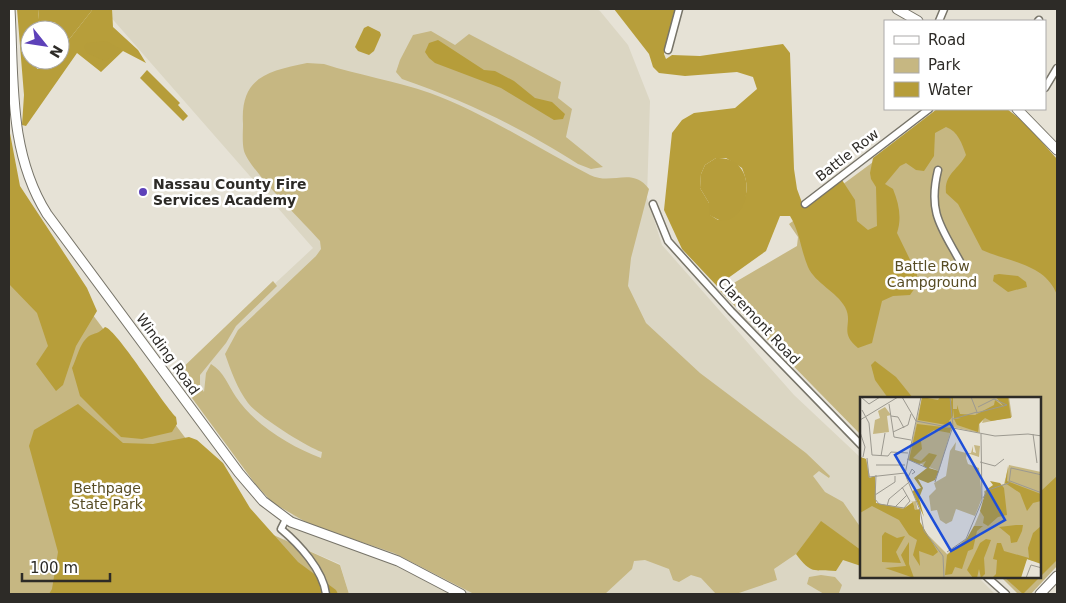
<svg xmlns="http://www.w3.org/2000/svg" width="1066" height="603" font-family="'DejaVu Sans',sans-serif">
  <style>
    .built { fill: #dbd6c3 }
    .green { fill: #c6b782 }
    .forest { fill: #b79e3a; fill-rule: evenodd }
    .water { fill: #b69d3a }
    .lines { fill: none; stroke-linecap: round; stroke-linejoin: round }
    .street-casing { stroke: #777469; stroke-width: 9 }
    .secondary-casing { stroke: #777469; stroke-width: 11 }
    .street { stroke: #fff; stroke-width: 6 }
    .secondary { stroke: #fff; stroke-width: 9 }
    .poi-dot { fill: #5d41b9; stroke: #fff; stroke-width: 2 }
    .labels { text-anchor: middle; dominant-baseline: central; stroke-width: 5; stroke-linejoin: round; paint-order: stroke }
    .street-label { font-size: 14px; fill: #2d2b27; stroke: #fff }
    .poi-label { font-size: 14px; font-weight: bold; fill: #2d2b27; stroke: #fff; text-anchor: start }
    .park-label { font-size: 14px; fill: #574c24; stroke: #fff }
    .inset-road { fill: none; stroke: #9c9990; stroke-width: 1 }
    .view { fill: #1d4ed8; fill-opacity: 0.15; stroke: #1d4ed8; stroke-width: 2.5 }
    .inset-edge { fill: none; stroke: #2d2b27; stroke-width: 2.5 }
  </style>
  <rect width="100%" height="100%" fill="#e6e2d6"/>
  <!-- built -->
  <path class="built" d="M112 9H597L600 11 628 45 650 101 647 197 662 245 794 395 861 458V577H978L995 594H349L340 564 284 540 294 510 176 376 313 248 108 14Z"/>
  <!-- green -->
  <g class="green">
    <path d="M431 31 455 45 469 34 561 82 558 98 572 109 566 137 603 167 591 169 578 164C518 126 468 102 402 79L396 72 400 60 413 35Z"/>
    <path d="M307 63 324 64C358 75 396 81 430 93 487 114 537 148 590 175 612 186 632 166 649 189L631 258 628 286 646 323 700 373 806 453 830 476 829 478 819 471 813 476 825 492 843 502 861 528V550L821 522 796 554 774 569 777 580 736 594H716L701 578 691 575 679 582 673 580 669 569 645 560 634 561 632 569 605 594H474L394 553 311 525 273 503 256 485 175 375 273 281 277 286 236 326 226 343 200 375V386L204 392 206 373 211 364C224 372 228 385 236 397 255 425 290 446 321 458L322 452C305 446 258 416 248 403 237 388 231 371 225 354L238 330 316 256 321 249 320 241C305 224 249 169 244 151 242 143 243 132 243 124 240 77 268 71 307 63Z"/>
    <path d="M945 109 1057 169V566L1031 594H1018L1001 577H1040V398H861V435L720 291 797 246 798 237 789 224Z"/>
    <path d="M9 197 29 230 226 492 258 528 340 565 349 594H9Z"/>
    <path d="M821 575 835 577 842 585 839 593 824 594 807 584 809 577Z"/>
  </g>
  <!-- forest -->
  <g class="forest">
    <path d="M17 9H38L40 30H30V60H36L37 69 41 68 50 60H60V51L93 9H112L113 27 138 50 146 63 123 51 101 72 77 53 26 126 22 125 24 95Z"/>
    <path d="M614 9H675L664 54 666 59 672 55 700 56 783 44 790 53 794 169 797 189 804 208 842 180 855 200 857 221 868 230 877 226 876 187 871 179 870 173 873 158 937 109H1007L1025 123 1057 159V295C1046 264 1009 262 982 250L958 204 946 193C944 174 958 170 966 155 962 144 958 131 946 127L935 133 934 156 924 171 916 170 906 163 900 166 885 184 893 189C899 204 902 218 897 233L917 274V285L910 295 893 296 882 301 872 343 858 348C838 332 854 324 845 307 837 292 815 283 808 267 801 251 800 232 790 216H780L766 251 717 286 682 249 664 210 672 133 682 120 694 113 735 108 757 89 753 77 737 72 685 76 659 73 653 67 649 54ZM716 158H726L742 168C754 198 742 205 718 220L710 215 709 203 700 188 701 174 705 165Z"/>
    <path d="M9 128 20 186 87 288 97 311 76 346 63 385 56 391 36 364 48 346 37 313 9 284Z"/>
    <path d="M999 274 1018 276 1026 282 1027 287 1008 292 993 281 994 275Z"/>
    <path d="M875 361 896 377 913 398H888L875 380 871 365Z"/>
    <path d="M78 404 123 443 153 444 189 437 197 440 223 463 250 508 298 562 336 590 338 594H49L52 589 58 552 29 446 34 430Z"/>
    <path d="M1057 476V560L1023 594 1004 577H1040V492Z"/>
    <path d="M821 521 861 550V566L843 560 836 571C812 569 812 575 796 554Z"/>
  </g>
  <!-- water -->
  <g class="water">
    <path d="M38 9H93L60 51V30H40Z"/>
    <path d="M368 26 380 32 381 35 374 51 369 55 358 51 355 47 364 28Z"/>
    <path d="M438 40 484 70 495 71 514 81 535 98 552 102 565 114 563 119 554 120 501 88 435 63 429 58 425 52 429 43Z"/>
    <path d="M106 41 121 49 119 53 105 61 87 53 84 47 87 43Z"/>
    <path d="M147 70 180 103 178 105 188 116 183 121 140 78Z"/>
    <path d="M716 158C757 155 753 214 727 220 720 222 716 218 709 215V203L700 188 701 174 705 165Z"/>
    <path d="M105 327C117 330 162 403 176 417L177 424 172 432 142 439 121 437 80 396 72 368C77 359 80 340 91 335 97 333 100 332 105 327Z"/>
  </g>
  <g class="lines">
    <defs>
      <g id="street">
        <path d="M939 21 944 9"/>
        <path d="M1038 21 1039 20"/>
        <path d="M668 50 679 9"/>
        <path d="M1045 88 1057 68"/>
        <path d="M938 170C927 215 943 229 963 267"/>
        <path d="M653 204 668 241 731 311 861 445"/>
        <path d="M805 204 929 109"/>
        <path d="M286 519 281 529C299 544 323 570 326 594"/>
        <path d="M987 577 1006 594"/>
      </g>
      <g id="secondary">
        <path d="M10 9C14 79 8 152 47 214L239 473 263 501 291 522 398 561 461 594"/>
        <path d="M897 9 918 21"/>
        <path d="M1017 109 1057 150"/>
        <path d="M1040 594 1057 576"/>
      </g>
    </defs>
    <!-- street casing -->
    <use href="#street" class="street-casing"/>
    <!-- secondary casing -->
    <use href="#secondary" class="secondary-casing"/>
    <!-- street -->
    <use href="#street" class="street"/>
    <!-- secondary -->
    <use href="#secondary" class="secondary"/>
  </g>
  <!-- markers -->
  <circle class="poi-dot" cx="143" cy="192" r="5"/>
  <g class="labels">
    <!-- street labels -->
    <g class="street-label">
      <text transform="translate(847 155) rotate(-38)">Battle Row</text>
      <text transform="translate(759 321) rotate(47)">Claremont Road</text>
      <text transform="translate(168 354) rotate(54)">Winding Road</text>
    </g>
    <!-- poi labels -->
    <g class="poi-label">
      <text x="153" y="184">Nassau County Fire<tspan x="153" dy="16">Services Academy</tspan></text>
    </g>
    <!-- park labels -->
    <g class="park-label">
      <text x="932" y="266">Battle Row<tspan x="932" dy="16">Campground</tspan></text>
      <text x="107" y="488">Bethpage<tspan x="107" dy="16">State Park</tspan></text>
    </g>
  </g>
  <!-- overview -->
  <g transform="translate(860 397)">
    <rect width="181" height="181" fill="#e6e2d6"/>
    <path d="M62 0H149L152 20 122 26 124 21 119 22 120 36 92 30 79 74 48 62ZM25 10 31 18 27 19 29 35 13 37 15 23 20 21 18 14ZM96 45 95 53 106 56H111L113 49V55L116 56 114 48 120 49 119 60 107 56 106 61 108 67 119 71 122 101 115 119 96 112 92 124 86 127 80 123 77 113 71 114 69 99 76 92 74 86 86 79 90 54ZM0 60 6 62 16 106 55 113 53 105H50L56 104 61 131 87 157 110 139 125 103 124 94 144 87 149 68 181 75V133L173 164 167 162 159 181H0Z" fill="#c6b782"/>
    <path d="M62 0 78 3 80 0H90L92 5 91 0H93V19L89 24 92 29 58 23ZM136 0H148L151 21 131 24 125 21 119 27 118 35 97 28 94 22H101L94 21 93 12H97V8L100 17 115 18 134 8 135 3 144 10ZM57 27 91 31 90 36 74 33 68 37 61 44 62 52 53 61 61 64 69 56 77 58 69 71 79 74 75 83 68 86 58 82 63 91 59 101 64 120 52 94 61 91 54 81 67 71 63 69 66 64 59 67 49 63ZM0 60 6 62 9 81 15 79 16 106 43 112 53 105 55 113 60 112V125L78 155 73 159 59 154 60 169 53 158 57 143 49 138 39 123 12 109 0 116ZM148 69 147 84 181 97V104L173 106 167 114 160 96 145 86ZM130 84 140 86 144 91 147 118 138 120 128 129 123 126 124 120 120 114 126 93 133 88ZM156 128H163L162 134 157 145 151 146 150 139 139 130ZM114 129H123L117 134 113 152 108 154 102 172 95 170 92 177 85 178 87 158 106 143ZM181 129V167L167 162 161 181H132L136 177 137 163 133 162 137 146H141L144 154 169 161 168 151 173 136ZM25 135 37 141 45 139 36 155 41 166 22 165V139ZM126 142 131 143 124 161 125 177 121 181 119 172 117 181H113L107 173 120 146ZM49 145V167L54 181 25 171 46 169 41 158Z" fill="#b79e3a"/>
    <path class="inset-road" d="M1 0 9 7 20 0M42 0 56 24 135 39 168 37 182 39M61 0 45 77 60 113 64 134 83 159 84 181M29 7 34 40 51 43M2 13 9 26 12 58M116 16 147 8 134 2 118 10M31 19 38 20 44 31M93 22 117 15 111 0M0 23 38 0M0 35 5 50 3 60M33 35 48 28 51 17M173 37 177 66M12 58 28 59M21 59 25 36M28 59 31 55 48 56M7 61 9 80 45 76M47 62 67 71M120 65 135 69 144 62M16 68H45M16 78 15 102 19 107 44 111 50 104 42 90M47 82 52 72 55 75 52 77M150 84 182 96M75 85 93 29 90 0M15 98 35 85V79M123 101 128 93 149 86 151 71 182 78M27 109 29 102 48 86M35 110 47 98M87 155 106 142 122 104 121 37M166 181 171 168 182 171"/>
    <path class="view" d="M90 26 145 123 91 154 35 58Z"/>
    <rect width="181" height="181" class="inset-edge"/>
  </g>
  <!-- border -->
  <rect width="1066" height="603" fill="none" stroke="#2d2b27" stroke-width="20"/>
  <!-- legend -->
  <rect x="884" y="20" width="162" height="90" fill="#ffffff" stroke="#abaaa9"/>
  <rect x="894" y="36" width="25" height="8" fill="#ffffff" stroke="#abaaa9"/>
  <text x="928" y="45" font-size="15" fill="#2d2b27">Road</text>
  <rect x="894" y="58" width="25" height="15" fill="#c6b782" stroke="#abaaa9"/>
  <text x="928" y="70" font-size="15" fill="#2d2b27">Park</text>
  <rect x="894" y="82" width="25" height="15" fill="#b69d3a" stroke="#abaaa9"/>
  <text x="928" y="95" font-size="15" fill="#2d2b27">Water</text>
  <!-- north arrow -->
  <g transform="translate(45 45) rotate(120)"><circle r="24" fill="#ffffff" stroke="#abaaa9"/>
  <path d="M0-4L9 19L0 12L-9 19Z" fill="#5d41b9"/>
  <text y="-8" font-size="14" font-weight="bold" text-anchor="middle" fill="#2d2b27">N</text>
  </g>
  <!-- scale -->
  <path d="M22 573v8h88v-8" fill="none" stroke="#2d2b27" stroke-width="2.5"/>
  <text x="30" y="573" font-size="15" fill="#2d2b27" stroke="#ffffff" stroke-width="4" paint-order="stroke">100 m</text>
</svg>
